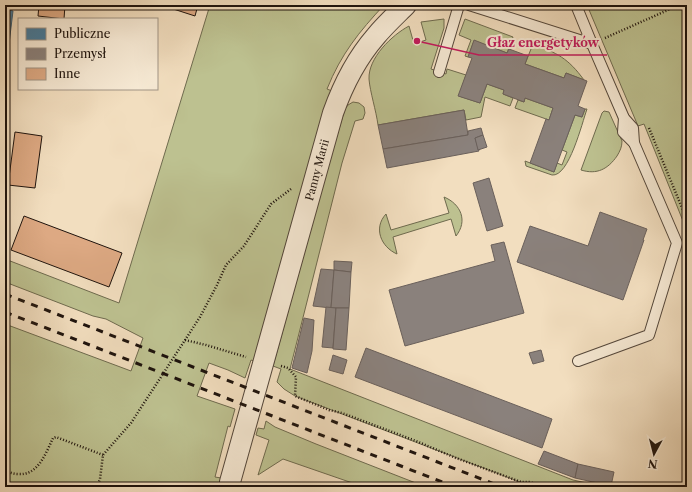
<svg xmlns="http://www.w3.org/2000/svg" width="692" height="492" font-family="'Libre Caslon Text',serif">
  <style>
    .green { fill: #bdc190; stroke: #6e6a4e }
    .public { fill: #457b9d; stroke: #395c72 }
    .industry { fill: #8a817c; stroke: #6a605b }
    .building { fill: #dda983; stroke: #1e130d }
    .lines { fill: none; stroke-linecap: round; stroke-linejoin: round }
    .lane-casing { stroke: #53463a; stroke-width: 12 }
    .street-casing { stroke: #53463a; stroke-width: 22 }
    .path { stroke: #1e130d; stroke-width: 2.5; stroke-dasharray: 1 2; stroke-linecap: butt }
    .lane { stroke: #f7ead5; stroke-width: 10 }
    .street { stroke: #f7ead5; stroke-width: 20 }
    .rail { stroke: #1e130d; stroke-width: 3; stroke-dasharray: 7 7; stroke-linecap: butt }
    .labels { text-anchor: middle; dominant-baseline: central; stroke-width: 4; stroke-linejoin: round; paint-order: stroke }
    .street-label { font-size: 11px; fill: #1e130d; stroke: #f7ead5 }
    .leader { fill: none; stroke: #c2185b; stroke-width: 1.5 }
    .callout-dot { fill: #c2185b; stroke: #f7ead5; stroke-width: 1.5 }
    .callout-label { font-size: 12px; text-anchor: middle; font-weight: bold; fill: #c2185b; stroke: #f7ead5; stroke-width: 4; stroke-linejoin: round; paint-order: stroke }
  </style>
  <rect width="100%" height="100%" fill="#f2debf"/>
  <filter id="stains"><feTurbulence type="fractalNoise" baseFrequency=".005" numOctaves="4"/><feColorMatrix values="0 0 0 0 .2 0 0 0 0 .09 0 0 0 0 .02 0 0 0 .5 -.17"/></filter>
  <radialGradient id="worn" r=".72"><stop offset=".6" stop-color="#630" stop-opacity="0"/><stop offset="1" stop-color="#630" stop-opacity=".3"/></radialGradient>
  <!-- green -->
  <g class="green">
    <path d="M210 5H384C359 32 341 54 327 89L332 91 256 362 251 360 245 378 228 370 209 363 197 396 235 409 230 427 228 426 215 477 221 478 218 487H5V324L131 371 143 338 106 319 93 316 5 282V259L119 303Z"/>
    <path d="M587 5H687V231L644 124 638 126Z"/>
    <path d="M444 19V28L431 69 446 74 447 69 466 75 459 96 480 103 487 84 504 90 503 94 513 98 510 106 485 97 481 117 466 120 464 110 378 125C376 110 370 92 369 79 368 58 392 35 409 26L414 44 426 40 421 22Z"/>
    <path d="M465 19 513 37 507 53 474 41 468 57 465 56 471 40 459 35Z"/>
    <path d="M533 44C557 53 568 58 584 80L566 73 564 78 525 64Z"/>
    <path d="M525 98 553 108 549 120 515 108 518 100 524 102Z"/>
    <path d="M353 102 359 103 364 107 365 113 363 119 355 121 342 163 290 369 573 480 605 487H533L295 396 284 389 277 382 281 369 273 366 330 159 345 109 348 105Z"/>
    <path d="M585 109H587C582 123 569 177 552 175L526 166 525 161 554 172 557 163 562 165 567 152 562 150 575 115 582 117Z"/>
    <path d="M604 111 609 112 622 141C622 147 620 151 617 156 608 169 597 175 581 170L602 113Z"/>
    <path d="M444 197C461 204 468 221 456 236L451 219 393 237 397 254C381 247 373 228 386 214L391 230 449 213Z"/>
    <path d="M266 421 275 427 316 444 426 487H364L283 459 258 475 269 440 256 435 258 428 264 429Z"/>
  </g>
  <!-- public -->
  <path class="public" d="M5 9 13 11 8 52H5Z"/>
  <!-- industry -->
  <g class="industry">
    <path d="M474 40 507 53 509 49 528 56 525 64 564 78 566 73 587 81 578 106 585 109 582 117 575 115 554 172 530 163 546 119 549 120 553 108 525 98 524 102 503 94 504 90 487 84 480 103 458 96 472 58 468 57Z"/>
    <path d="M464 110 468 135 383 149 378 125Z"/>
    <path d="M481 128 483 135 475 138 479 151 387 168 383 149 468 135V131Z"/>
    <path d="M483 135 487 147 478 150 475 138Z"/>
    <path d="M489 178 503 226 487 231 473 183Z"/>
    <path d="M600 212 647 229 643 240H644L623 300 517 262 530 226 588 246Z"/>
    <path d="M504 242 524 313 405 346 389 290 495 261 491 245Z"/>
    <path d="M334 261 352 262 351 272 334 270Z"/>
    <path d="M321 269 334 270 331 308 313 306Z"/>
    <path d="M334 270 351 272 349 308H331Z"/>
    <path d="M326 307 336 308 333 348 322 347Z"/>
    <path d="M336 308H349L346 350 333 349Z"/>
    <path d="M304 318 314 320 312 351 307 373 292 368Z"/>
    <path d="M366 348 552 419 542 448 355 377Z"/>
    <path d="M541 350 544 361 533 364 529 353Z"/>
    <path d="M333 355 347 360 343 374 329 370Z"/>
    <path d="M544 451 578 464 575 478 538 464Z"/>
    <path d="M578 464 614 472 611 486 575 478Z"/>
  </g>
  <!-- building -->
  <g class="building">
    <path d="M39 5H65L64 19 38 16Z"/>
    <path d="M161 5H198L195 16Z"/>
    <path d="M15 132 42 136 35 188 8 185Z"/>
    <path d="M24 216 122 253 109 287 11 250Z"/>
  </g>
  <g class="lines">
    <defs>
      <g id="lane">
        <path d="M469 5 592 44"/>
        <path d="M576 5 592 44 624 118 633 128 634 143 677 243 649 335 578 361"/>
        <path d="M439 72 459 5"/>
        <path d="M624 118 623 132 634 143"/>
      </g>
      <path id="street" d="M230 482 333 113C343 85 356 59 376 36 385 25 396 15 406 5"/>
    </defs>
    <!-- lane casing -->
    <use href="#lane" class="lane-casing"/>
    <!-- street casing -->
    <use href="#street" class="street-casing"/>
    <!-- path -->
    <g class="path">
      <path d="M605 38 677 6H687"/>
      <path d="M649 128 687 220"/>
      <path d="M185 340 206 345 246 357"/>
      <path d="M281 366 288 368 296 377 295 396 329 410 342 413 416 441 456 458 521 482H530L543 487"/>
      <path d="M5 471C9 472 13 474 18 474 38 476 46 453 53 438L56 437 103 455"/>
      <path d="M97 487 100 479 103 455 131 423 200 317 217 285 226 265 244 246 271 204 291 189"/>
    </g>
    <!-- lane -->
    <use href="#lane" class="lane"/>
    <!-- street -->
    <use href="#street" class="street"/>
    <!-- rail -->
    <g class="rail">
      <path d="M5 294 502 487"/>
      <path d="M5 312 455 487"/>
    </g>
  </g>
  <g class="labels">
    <!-- street labels -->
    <g class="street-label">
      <text transform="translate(317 170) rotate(-75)">Panny Marii</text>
    </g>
  </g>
  <!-- callouts -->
  <path class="leader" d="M417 41L479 55H607"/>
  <circle class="callout-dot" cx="417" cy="41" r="4"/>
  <g class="callout-label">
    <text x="543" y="47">Głaz energetyków</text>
  </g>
  <!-- margin -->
  <rect width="692" height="492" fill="none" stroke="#f2debf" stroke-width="20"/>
  <rect x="6" y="6" width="680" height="480" fill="none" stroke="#1e130d" stroke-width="2"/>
  <rect x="10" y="10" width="672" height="472" fill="none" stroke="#1e130d"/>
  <!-- legend -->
  <rect x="18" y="18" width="140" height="72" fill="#f7ead5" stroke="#a09485"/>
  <rect x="26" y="28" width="20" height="12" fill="#457b9d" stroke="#a09485"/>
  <text x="54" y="38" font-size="12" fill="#1e130d">Publiczne</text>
  <rect x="26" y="48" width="20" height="12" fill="#8a817c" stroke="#a09485"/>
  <text x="54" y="58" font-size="12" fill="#1e130d">Przemysł</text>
  <rect x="26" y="68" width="20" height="12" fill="#dda983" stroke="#a09485"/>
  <text x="54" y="78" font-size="12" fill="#1e130d">Inne</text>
  <!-- north arrow -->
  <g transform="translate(654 454) rotate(187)" stroke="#f7ead5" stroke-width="3" paint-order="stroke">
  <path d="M0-3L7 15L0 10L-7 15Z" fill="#1e130d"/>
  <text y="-6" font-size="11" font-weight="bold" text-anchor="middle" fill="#1e130d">N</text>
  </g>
  <rect width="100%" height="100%" filter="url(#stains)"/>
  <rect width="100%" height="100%" fill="url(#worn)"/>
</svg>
